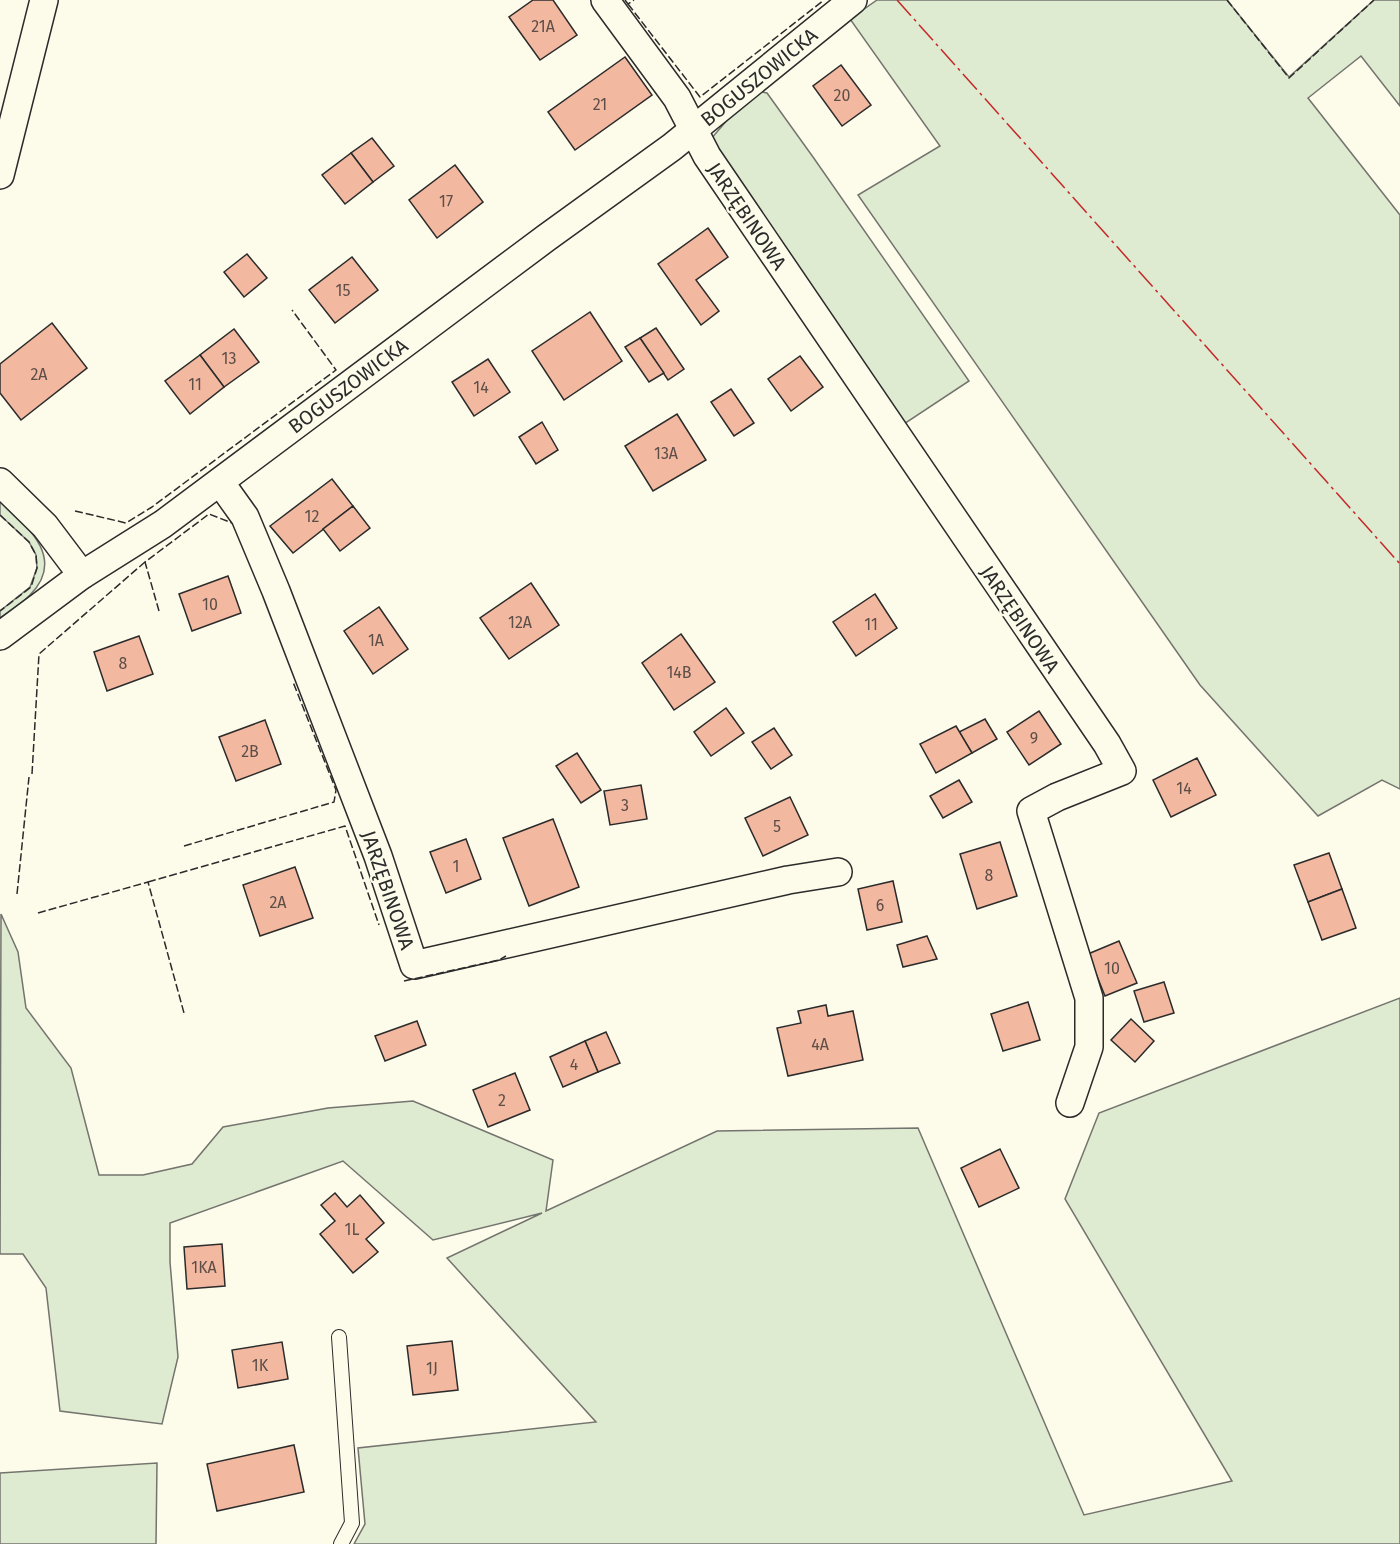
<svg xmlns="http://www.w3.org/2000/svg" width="1400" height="1544" font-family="'Fira Sans',sans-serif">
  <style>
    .green { fill: #deebd1; stroke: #74746e; stroke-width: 1.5 }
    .building { fill: #f2b8a0; stroke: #2b2b2b; stroke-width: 1.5 }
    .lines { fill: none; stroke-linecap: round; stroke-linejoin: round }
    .service-casing { stroke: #2b2b2b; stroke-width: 16 }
    .minor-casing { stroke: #2b2b2b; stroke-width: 30 }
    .service { stroke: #fdfbea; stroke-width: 14 }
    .minor { stroke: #fdfbea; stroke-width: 27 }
    .fence { stroke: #2b2b2b; stroke-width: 1.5; stroke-dasharray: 8 3; stroke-linecap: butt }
    .power { stroke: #c62828; stroke-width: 1.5; stroke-dasharray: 21 4.5 3 4.5; stroke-linecap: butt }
    .labels { text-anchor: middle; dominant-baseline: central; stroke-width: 4.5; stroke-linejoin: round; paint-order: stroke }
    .number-label { font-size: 16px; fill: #5d4e48 }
    .street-label { font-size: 20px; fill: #2b2b2b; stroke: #fdfbea }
  </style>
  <rect width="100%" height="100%" fill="#fdfbea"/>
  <!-- green -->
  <g class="green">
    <path d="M877 0H1227L1289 77 1374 0H1400V106L1361 56 1308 98 1400 215V789L1382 780 1318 816 1200 685 858 195 940 146 850 19Z"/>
    <path d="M753 90 767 93 813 157 969 381 904 424 710 140Z"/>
    <path d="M0 501C26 525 67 558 30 595 22 604 10 611 0 618V611L30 587 37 568 36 555 29 542 0 515Z"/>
    <path d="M1 914 18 952 26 1008 71 1068 99 1175H143L192 1164 223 1127 328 1108 413 1101 553 1160 546 1211 717 1131 918 1128 1084 1515 1232 1481 1065 1199 1099 1113 1400 998V1544H354L365 1524 358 1448 596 1422 447 1258 542 1213 433 1240 343 1161 170 1223V1262L178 1357 162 1424 60 1411 46 1288 23 1254H0Z"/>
    <path d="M157 1463 156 1544H0V1473Z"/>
  </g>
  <!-- building -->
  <g class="building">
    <path d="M533 0H553L577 35 540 60 509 17Z"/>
    <path d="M625 57 652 95 575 150 548 112Z"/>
    <path d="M841 65 871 105 842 126 813 86Z"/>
    <path d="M372 138 394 166 373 182 351 153Z"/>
    <path d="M351 153 373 182 345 204 322 175Z"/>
    <path d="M455 165 483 202 437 238 409 200Z"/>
    <path d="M708 228 728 257 696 280 719 311 701 325 658 264Z"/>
    <path d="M247 254 267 278 244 297 224 272Z"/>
    <path d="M352 257 378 290 335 323 309 290Z"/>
    <path d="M590 312 622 361 564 400 532 351Z"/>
    <path d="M52 323 87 368 21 420 0 393V364Z"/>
    <path d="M656 328 684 369 668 380 640 338Z"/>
    <path d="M234 329 259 362 224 387 200 355Z"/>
    <path d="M640 338 664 373 649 382 625 347Z"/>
    <path d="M200 355 224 387 190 414 165 381Z"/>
    <path d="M800 356 823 387 791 411 768 379Z"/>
    <path d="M488 359 510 392 474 416 452 382Z"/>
    <path d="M731 389 754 423 734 436 711 402Z"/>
    <path d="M677 414 706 460 653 491 625 446Z"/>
    <path d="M542 422 558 450 536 464 519 437Z"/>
    <path d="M332 479 353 506 293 553 270 526Z"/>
    <path d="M353 506 370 528 340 551 323 529Z"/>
    <path d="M228 576 241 613 192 631 179 594Z"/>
    <path d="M531 583 559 625 509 659 480 618Z"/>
    <path d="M875 594 897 628 856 656 833 622Z"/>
    <path d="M379 607 408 649 373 674 344 631Z"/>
    <path d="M681 634 715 682 674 710 642 663Z"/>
    <path d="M139 636 153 674 107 691 94 652Z"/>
    <path d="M726 708 744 733 711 756 694 732Z"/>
    <path d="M1039 711 1061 744 1029 765 1007 732Z"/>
    <path d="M985 719 997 739 972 753 959 732Z"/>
    <path d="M265 720 281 764 236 781 219 737Z"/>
    <path d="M956 726 972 753 936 773 920 744Z"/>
    <path d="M774 728 792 755 771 769 752 742Z"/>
    <path d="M577 753 601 790 581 803 556 766Z"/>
    <path d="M1197 758 1216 795 1171 817 1153 780Z"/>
    <path d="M959 780 972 802 943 818 930 796Z"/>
    <path d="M641 785 647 819 610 825 604 791Z"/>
    <path d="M790 797 808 835 763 856 745 818Z"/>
    <path d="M553 819 579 887 529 906 503 838Z"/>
    <path d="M466 839 481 879 446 893 430 852Z"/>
    <path d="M1000 842 1017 896 977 909 960 854Z"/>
    <path d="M1329 853 1342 889 1308 902 1294 865Z"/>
    <path d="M295 867 313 918 260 936 243 885Z"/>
    <path d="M893 881 902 922 867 930 858 889Z"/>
    <path d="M1342 889 1356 928 1322 940 1308 902Z"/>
    <path d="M927 936 937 959 903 967 897 945Z"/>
    <path d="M1119 941 1137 983 1105 996 1088 954Z"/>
    <path d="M1164 982 1174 1013 1144 1022 1134 991Z"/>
    <path d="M1028 1002 1040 1040 1003 1051 991 1014Z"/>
    <path d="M826 1005 828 1016 853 1011 863 1060 788 1076 777 1028 801 1023 798 1011Z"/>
    <path d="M1131 1019 1154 1041 1135 1062 1111 1040Z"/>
    <path d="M417 1021 426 1045 385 1061 375 1036Z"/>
    <path d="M606 1032 620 1063 598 1072 585 1041Z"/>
    <path d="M585 1041 598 1072 563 1087 550 1057Z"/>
    <path d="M515 1073 530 1110 488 1127 473 1090Z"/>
    <path d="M1000 1149 1019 1188 979 1207 961 1168Z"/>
    <path d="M335 1193 347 1207 360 1195 384 1223 366 1239 378 1252 353 1273 320 1234 335 1221 321 1205Z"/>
    <path d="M222 1244 225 1286 187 1289 184 1247Z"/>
    <path d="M452 1341 458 1390 413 1395 407 1346Z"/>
    <path d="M282 1342 288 1379 238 1388 232 1350Z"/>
    <path d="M294 1445 304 1492 217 1511 207 1464Z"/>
  </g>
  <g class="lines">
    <defs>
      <path id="service" d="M339 1337 352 1523 341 1544"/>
      <g id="minor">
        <path d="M605 0 677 98 707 156 1107 744 1122 771 1057 797 1031 811 1089 998V1047L1070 1103"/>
        <path d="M0 175 44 0"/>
        <path d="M0 482 45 526 82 575"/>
        <path d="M220 482 245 517 276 591 378 856 414 965 788 880 838 872"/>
        <path d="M0 636 82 575 163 524 546 238 672 147 853 0"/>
      </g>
    </defs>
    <!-- service casing -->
    <use href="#service" class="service-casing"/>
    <!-- minor casing -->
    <use href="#minor" class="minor-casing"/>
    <!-- service -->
    <use href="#service" class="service"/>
    <!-- minor -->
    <use href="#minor" class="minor"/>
    <!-- fence -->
    <g class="fence">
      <path d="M625 0 628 4 634 0"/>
      <path d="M1227 0 1289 78 1374 0"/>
      <path d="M628 4 700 97 824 0"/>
      <path d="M75 511 126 523 152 507 336 370 292 310"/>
      <path d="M0 515 29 542 36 555 37 568 31 587 0 611"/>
      <path d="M159 611 145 562 209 514 232 523"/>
      <path d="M32 774 39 654 145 562"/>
      <path d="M184 846 334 802 336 790 293 682"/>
      <path d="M148 882 345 826 379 925"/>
      <path d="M17 894 29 777"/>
      <path d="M38 913 148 882 184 1013"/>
      <path d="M404 981 499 960 506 956"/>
    </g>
    <!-- power -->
    <path class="power" d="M897 0 1400 564"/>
  </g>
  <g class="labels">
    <!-- number labels -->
    <g class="number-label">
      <text x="543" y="26">21A</text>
      <text x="842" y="95">20</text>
      <text x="600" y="104">21</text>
      <text x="446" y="201">17</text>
      <text x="343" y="290">15</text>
      <text x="229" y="358">13</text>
      <text x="39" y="374">2A</text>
      <text x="195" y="384">11</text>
      <text x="481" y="387">14</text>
      <text x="666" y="453">13A</text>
      <text x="312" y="516">12</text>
      <text x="210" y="604">10</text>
      <text x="520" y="622">12A</text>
      <text x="871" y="624">11</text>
      <text x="376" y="640">1A</text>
      <text x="123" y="663">8</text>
      <text x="679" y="672">14B</text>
      <text x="1034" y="738">9</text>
      <text x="250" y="751">2B</text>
      <text x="1184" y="788">14</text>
      <text x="625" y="805">3</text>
      <text x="777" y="826">5</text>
      <text x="456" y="866">1</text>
      <text x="989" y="875">8</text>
      <text x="278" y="902">2A</text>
      <text x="880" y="905">6</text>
      <text x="1112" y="968">10</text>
      <text x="820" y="1044">4A</text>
      <text x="574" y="1064">4</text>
      <text x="502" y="1100">2</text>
      <text x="352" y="1229">1L</text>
      <text x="204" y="1267">1KA</text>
      <text x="260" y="1365">1K</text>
      <text x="432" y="1368">1J</text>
    </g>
    <!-- street labels -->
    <g class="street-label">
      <text transform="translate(759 77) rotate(-39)">BOGUSZOWICKA</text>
      <text transform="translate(747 216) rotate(56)">JARZĘBINOWA</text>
      <text transform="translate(348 386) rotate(-37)">BOGUSZOWICKA</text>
      <text transform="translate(1020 619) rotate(56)">JARZĘBINOWA</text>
      <text transform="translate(388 890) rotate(71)">JARZĘBINOWA</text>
    </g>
  </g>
</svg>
